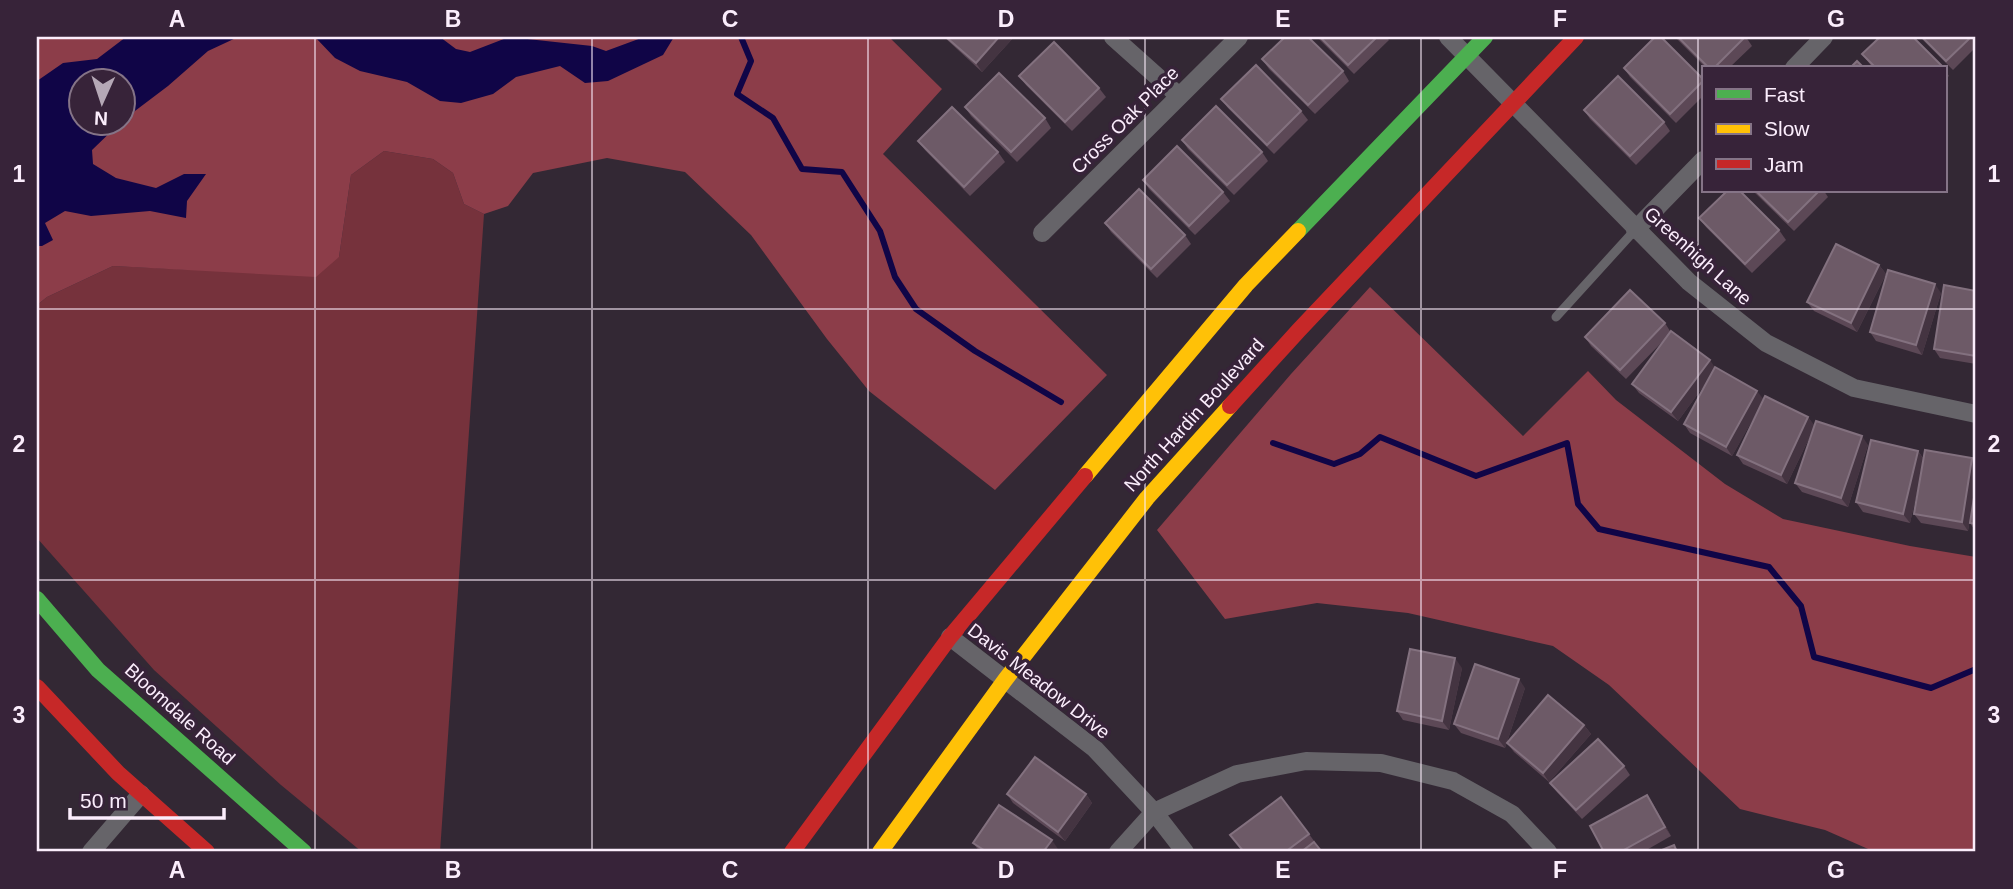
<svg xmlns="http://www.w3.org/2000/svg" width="2013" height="889" font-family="Helvetica,sans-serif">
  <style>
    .green { fill: #76323c }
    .forest { fill: #8c3d49; fill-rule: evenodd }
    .water { fill: #100547 }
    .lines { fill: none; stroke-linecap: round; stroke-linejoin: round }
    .stream { stroke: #100547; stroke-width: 6 }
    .lane { stroke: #666469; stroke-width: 9 }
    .street { stroke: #666469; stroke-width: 18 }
    .fast { stroke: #4caf50; stroke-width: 16 }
    .slow { stroke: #ffc107; stroke-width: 16 }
    .jam { stroke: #c62828; stroke-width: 16 }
    .wall { fill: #5c4856 }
    .shaded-wall { fill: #443441 }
    .building { fill: #6d5a67; stroke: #83717f; stroke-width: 2 }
    .grid { fill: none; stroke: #fbedfc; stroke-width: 2; stroke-opacity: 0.55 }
    .labels { text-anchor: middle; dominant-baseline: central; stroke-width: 7; stroke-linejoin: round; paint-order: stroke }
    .street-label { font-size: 19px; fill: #fbedfc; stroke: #372339 }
    .neatline { fill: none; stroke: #fbedfc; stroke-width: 2.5 }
    .grid-label { font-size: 23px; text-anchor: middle; font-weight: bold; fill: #fbedfc }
  </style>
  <rect width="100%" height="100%" fill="#332834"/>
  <!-- green -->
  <path class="green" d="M384 151 433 159 453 173 464 204 484 214 440 852H362L281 785 154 670 37 538V305L47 297 113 266 197 270 339 257 351 175Z"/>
  <!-- forest -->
  <g class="forest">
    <path d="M37 37H889L942 89 883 154 1107 375 995 490 869 391 827 339 751 235 685 172 607 158 533 173 508 206 484 214 464 204 453 173 433 159 384 151 351 175 339 257 316 277 113 266 47 297 37 305ZM80 80H122V122H80Z"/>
    <path d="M1370 287 1523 436 1588 371 1616 400 1725 484 1783 519 1910 546 1976 557V852H1875L1825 830 1740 809 1609 685 1553 646 1408 613 1317 603 1225 619 1157 530 1291 374Z"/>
  </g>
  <!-- water -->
  <g class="water">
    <path d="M126 37H238L208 51 168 86 123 120 122 80H80V122L120 123 92 150 93 164 116 178 156 188 184 174H206L187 201 186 218 150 211 91 216 65 211 45 223 53 240 42 246H37V81L63 63 97 59Z"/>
    <path d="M315 37H440L456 49 470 52 509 37 592 46 606 51 644 37H674L663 55 608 81 585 83 560 66 516 77 493 94 461 103 440 101 407 82 360 71 335 58Z"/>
  </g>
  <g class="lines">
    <!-- stream -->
    <g class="stream">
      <path d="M741 37 751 61 737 94 773 118 802 169 842 172 880 231 895 277 916 309 975 351 1061 402"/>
      <path d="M1273 443 1334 464 1360 454 1380 437 1476 476 1567 443 1578 504 1599 529 1769 567 1801 606 1814 657 1931 688 1976 669"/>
    </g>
    <!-- lane -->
    <path class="lane" d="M1556 317 1635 230"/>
    <!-- street -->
    <g class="street">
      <path d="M1113 37 1179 96"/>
      <path d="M1448 37 1689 282 1766 343 1854 388 1976 414"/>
      <path d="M1794 68 1824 37"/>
      <path d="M1635 230 1703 160"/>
      <path d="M1042 233 1239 37"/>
      <path d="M950 637 1095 749 1154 812 1185 852"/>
      <path d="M91 852 141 794"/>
      <path d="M1118 852 1154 812 1237 774 1306 761 1381 763 1453 781 1512 814 1548 852"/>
    </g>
    <!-- fast -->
    <g class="fast">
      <path d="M1298 231 1485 37"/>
      <path d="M37 599 98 670 304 852"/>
    </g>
    <!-- slow -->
    <g class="slow">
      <path d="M1085 476 1246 285 1298 231"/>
      <path d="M880 852 1005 680 1147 498 1230 406"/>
    </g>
    <!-- jam -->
    <g class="jam">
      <path d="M1230 406 1299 330 1576 37"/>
      <path d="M37 687 118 773 207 852"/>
      <path d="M792 852 950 637 1085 476"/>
    </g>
  </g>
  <!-- wall -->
  <g class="wall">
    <path d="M944 37H1014L982 72Z"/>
    <path d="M1317 37H1386L1389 40 1354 74Z"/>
    <path d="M1675 37H1746L1752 46 1729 68H1706Z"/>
    <path d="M1920 37H1976V47L1953 70Z"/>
    <path d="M1862 54 1942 66 1943 68H1873Z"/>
    <path d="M1262 59 1343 71 1349 81 1315 114 1269 69Z"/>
    <path d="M1624 68 1703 79V96L1676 123 1630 77Z"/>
    <path d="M1945 70 1949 76 1945 79Z"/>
    <path d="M1019 76 1099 88 1106 97 1072 131 1026 85Z"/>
    <path d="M1221 99 1301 111 1308 120 1274 154 1228 108Z"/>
    <path d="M965 107 1045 118 1051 128 1017 162 971 116Z"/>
    <path d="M1584 110 1664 122 1670 131 1636 165 1590 119Z"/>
    <path d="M1182 140 1262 152 1268 161 1234 195 1188 149Z"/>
    <path d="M918 141 998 152 1005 162 970 196 925 150Z"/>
    <path d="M1143 180 1223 192 1230 201 1195 235 1149 189Z"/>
    <path d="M1753 191H1824L1828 197 1794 231Z"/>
    <path d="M1699 218 1779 230 1786 240 1752 273 1706 227Z"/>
    <path d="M1105 223 1185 235 1191 244 1157 278 1111 232Z"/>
    <path d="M1879 265 1886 274 1857 332 1814 311 1807 302Z"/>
    <path d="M1976 291V364L1940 358 1934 349Z"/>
    <path d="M1941 293 1922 355 1876 341 1870 332Z"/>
    <path d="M1665 323 1670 331 1715 368 1763 399 1808 417 1814 426 1868 445 1848 507 1802 492 1795 483 1814 428 1787 484 1743 464 1737 455 1759 408 1732 456 1690 433 1684 424 1708 380 1678 421 1639 393 1632 384 1665 339 1626 379 1591 346 1585 337Z"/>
    <path d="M1918 451 1923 458H1972L1976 464V481L1968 531 1921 523 1914 514 1920 478 1910 523 1863 512 1856 502Z"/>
    <path d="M1976 485V532L1970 523Z"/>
    <path d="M1462 668 1449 730 1403 720 1397 711Z"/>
    <path d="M1525 688 1505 748 1461 733 1454 724Z"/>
    <path d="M1584 725 1591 734 1549 782 1514 752 1507 743Z"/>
    <path d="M1624 766 1630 775 1582 819 1557 792 1550 783Z"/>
    <path d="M1007 794H1086L1092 803 1065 841 1013 803Z"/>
    <path d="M1653 804 1671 836 1643 852H1604Z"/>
    <path d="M1309 834 1322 852H1243Z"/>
    <path d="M973 843 1058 849 1056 852H980Z"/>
  </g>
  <!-- shaded-wall -->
  <g class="shaded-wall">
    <path d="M999 37H1014L982 72 976 63Z"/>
    <path d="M1879 265 1886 274 1857 332 1851 323Z"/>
    <path d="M1935 284 1941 293 1922 355 1916 345Z"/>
    <path d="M1710 360 1716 369 1678 421 1671 412Z"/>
    <path d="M1757 391 1764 400 1732 456 1726 447Z"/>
    <path d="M1808 417 1815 426 1787 484 1781 475Z"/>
    <path d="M1862 436 1868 445 1848 507 1841 498Z"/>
    <path d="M1918 451 1924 460 1910 523 1903 514Z"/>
    <path d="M1972 458 1976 464V481L1968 531 1962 522Z"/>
    <path d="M1455 658 1462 668 1449 730 1442 721Z"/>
    <path d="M1519 679 1525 688 1505 748 1498 739Z"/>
    <path d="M1584 725 1591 734 1549 782 1543 773Z"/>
    <path d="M1086 794 1092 803 1065 841 1058 832Z"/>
    <path d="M1647 795 1653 804 1671 836 1665 827Z"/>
    <path d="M1052 840 1058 849 1056 852H1043Z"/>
  </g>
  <!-- building -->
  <g class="building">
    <path d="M946 37H999L976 63Z"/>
    <path d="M1285 37H1308L1343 71 1308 105 1262 59Z"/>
    <path d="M1320 37H1377L1348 65Z"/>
    <path d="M1655 37H1661L1703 79V81L1670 114 1624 68Z"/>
    <path d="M1678 37H1745L1714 68H1709Z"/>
    <path d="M1880 37H1913L1942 66 1940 68H1876L1862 54Z"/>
    <path d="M1922 37H1971L1946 61Z"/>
    <path d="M1054 42 1099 88 1065 122 1019 76Z"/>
    <path d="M1857 61 1864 68H1850Z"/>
    <path d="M1256 65 1301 111 1267 145 1221 99Z"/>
    <path d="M999 73 1045 118 1011 152 965 107Z"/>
    <path d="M1618 76 1664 122 1630 156 1584 110Z"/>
    <path d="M1216 106 1262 152 1227 185 1182 140Z"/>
    <path d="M952 107 998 152 964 187 918 141Z"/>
    <path d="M1177 146 1223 192 1189 226 1143 180Z"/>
    <path d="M1139 189 1185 235 1151 269 1105 223Z"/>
    <path d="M1727 191H1740L1779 230 1745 264 1699 218Z"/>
    <path d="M1756 191H1819L1788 222Z"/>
    <path d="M1836 244 1879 265 1851 323 1807 302Z"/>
    <path d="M1888 270 1935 284 1916 345 1870 332Z"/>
    <path d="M1944 285 1976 291V356L1934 349Z"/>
    <path d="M1630 290 1665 323 1620 370 1585 337Z"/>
    <path d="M1671 331 1710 360 1671 412 1632 384Z"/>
    <path d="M1715 367 1757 391 1726 447 1684 424Z"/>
    <path d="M1765 396 1808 417 1781 475 1737 455Z"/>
    <path d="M1816 421 1862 436 1841 498 1795 483Z"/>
    <path d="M1871 440 1918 451 1903 514 1856 502Z"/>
    <path d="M1925 450 1972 458 1962 522 1914 514Z"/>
    <path d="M1976 485V524L1970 523Z"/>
    <path d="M1410 649 1455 658 1442 721 1397 711Z"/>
    <path d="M1475 664 1519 679 1498 739 1454 724Z"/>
    <path d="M1548 695 1584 725 1543 773 1507 743Z"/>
    <path d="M1598 739 1624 766 1576 810 1550 783Z"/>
    <path d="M1035 757 1086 794 1058 832 1007 794Z"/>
    <path d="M1647 795 1665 827 1620 852H1604L1590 826Z"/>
    <path d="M1281 797 1309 834 1285 852H1244L1230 835Z"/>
    <path d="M999 805 1052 840 1043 852H987L973 843Z"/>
    <path d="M1314 842 1322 852H1301Z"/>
    <path d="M1674 845 1677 852H1657Z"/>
    <path d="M1734 850 1752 852H1733Z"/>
  </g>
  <!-- grid -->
  <path class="grid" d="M315 37V852M592 37V852M868 37V852M1145 37V852M1421 37V852M1698 37V852M37 309H1976M37 580H1976"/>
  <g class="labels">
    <!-- street labels -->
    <g class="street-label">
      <text transform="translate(1125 120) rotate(-45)">Cross Oak Place</text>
      <text transform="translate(1698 256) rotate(42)">Greenhigh Lane</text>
      <text transform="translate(1194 415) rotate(-48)">North Hardin Boulevard</text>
      <text transform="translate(1039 681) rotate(38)">Davis Meadow Drive</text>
      <text transform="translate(180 714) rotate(42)">Bloomdale Road</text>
    </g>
  </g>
  <!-- border -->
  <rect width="2013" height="889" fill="none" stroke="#372339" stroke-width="77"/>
  <!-- legend -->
  <rect x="1702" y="66" width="245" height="126" fill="#372339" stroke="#857487" stroke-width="2"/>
  <rect x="1716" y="89" width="35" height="10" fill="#4caf50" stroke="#857487" stroke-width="2"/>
  <text x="1764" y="102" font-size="21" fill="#fbedfc">Fast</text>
  <rect x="1716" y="124" width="35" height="10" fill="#ffc107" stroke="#857487" stroke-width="2"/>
  <text x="1764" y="136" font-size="21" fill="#fbedfc">Slow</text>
  <rect x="1716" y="159" width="35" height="10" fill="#c62828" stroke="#857487" stroke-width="2"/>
  <text x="1764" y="172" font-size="21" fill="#fbedfc">Jam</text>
  <!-- north arrow -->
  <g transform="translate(102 102) rotate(183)"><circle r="33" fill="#372339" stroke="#857487" stroke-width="2"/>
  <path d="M0-5L12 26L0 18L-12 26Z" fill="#b5a8b6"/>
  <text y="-10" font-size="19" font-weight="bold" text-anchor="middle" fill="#fbedfc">N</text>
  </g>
  <!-- scale -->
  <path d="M70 808v10h154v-10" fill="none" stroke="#fbedfc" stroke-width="3.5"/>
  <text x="80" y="808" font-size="21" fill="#fbedfc" stroke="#372339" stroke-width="5" paint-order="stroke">50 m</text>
  <rect x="38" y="38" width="1936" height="812" class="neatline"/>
  <g class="grid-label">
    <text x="177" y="27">A</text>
    <text x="453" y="27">B</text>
    <text x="730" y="27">C</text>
    <text x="1006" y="27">D</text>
    <text x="1283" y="27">E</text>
    <text x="1560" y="27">F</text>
    <text x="1836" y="27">G</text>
    <text x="19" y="182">1</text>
    <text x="1994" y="182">1</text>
    <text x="19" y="452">2</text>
    <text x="1994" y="452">2</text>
    <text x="19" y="723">3</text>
    <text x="1994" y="723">3</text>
    <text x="177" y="878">A</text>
    <text x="453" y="878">B</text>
    <text x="730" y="878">C</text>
    <text x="1006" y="878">D</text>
    <text x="1283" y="878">E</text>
    <text x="1560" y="878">F</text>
    <text x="1836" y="878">G</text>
  </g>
</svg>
